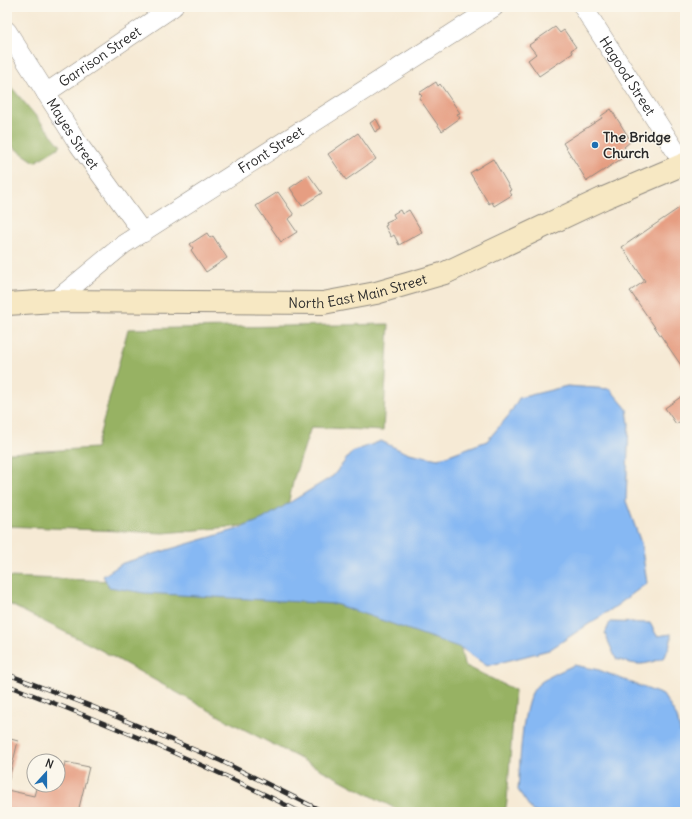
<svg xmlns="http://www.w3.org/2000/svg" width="692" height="819" font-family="Delius,sans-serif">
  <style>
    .forest { fill: #97b264; stroke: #616e48 }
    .water { fill: #86b8f3; stroke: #58728f }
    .building { fill: #e69e82 }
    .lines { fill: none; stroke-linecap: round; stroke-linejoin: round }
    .street-casing { stroke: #908a80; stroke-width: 20 }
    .secondary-casing { stroke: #908a80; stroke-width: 24 }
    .street { stroke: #fff; stroke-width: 19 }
    .secondary { stroke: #f7e8c3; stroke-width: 22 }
    .rail-casing { stroke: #2b2b2b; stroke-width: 4.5 }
    .rail { stroke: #fbf7ec; stroke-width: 3; stroke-dasharray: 9; stroke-linecap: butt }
    .poi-dot { fill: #1f6fb2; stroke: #fbf7ec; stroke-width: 1.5 }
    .labels { text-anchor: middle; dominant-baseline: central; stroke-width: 3; stroke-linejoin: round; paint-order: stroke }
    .street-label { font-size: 14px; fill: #2b2b2b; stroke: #fbf7ec }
    .poi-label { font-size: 14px; font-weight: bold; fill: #2b2b2b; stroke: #fbf7ec; text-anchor: start }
  </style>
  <rect width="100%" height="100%" fill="#fbf7ec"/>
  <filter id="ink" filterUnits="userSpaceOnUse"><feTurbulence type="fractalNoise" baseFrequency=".025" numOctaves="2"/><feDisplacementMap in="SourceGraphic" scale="8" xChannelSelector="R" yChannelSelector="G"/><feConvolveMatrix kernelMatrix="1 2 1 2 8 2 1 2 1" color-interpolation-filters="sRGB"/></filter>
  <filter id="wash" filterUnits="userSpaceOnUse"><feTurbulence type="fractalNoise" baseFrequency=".012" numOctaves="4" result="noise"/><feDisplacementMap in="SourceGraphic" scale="16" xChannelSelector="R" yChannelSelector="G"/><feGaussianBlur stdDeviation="0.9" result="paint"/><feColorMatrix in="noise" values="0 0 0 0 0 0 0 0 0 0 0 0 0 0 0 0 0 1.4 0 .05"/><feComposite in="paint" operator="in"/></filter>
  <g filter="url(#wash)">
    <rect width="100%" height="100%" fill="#f6ead5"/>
    <!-- forest -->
    <g class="forest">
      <path d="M7 82 61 146 35 162 7 143Z"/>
      <path d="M389 324 383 431 311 427 294 478 284 522 164 533 7 526 9 453 96 448 128 329Z"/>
      <path d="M7 577 172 583 455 619 464 665 515 690 507 801 505 812H402L230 722 97 648 7 603Z"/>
    </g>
    <!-- water -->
    <g class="water">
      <path d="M567 386 610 389 627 409 629 424 626 501 641 543 647 583 615 607 549 650 487 666 461 648 335 604 144 593 109 587 103 576 123 563 238 529 263 519 333 476 352 452 381 441 404 452 438 459 487 441 509 415 519 398Z"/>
      <path d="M610 622 650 623 657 636 671 634V641L665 657C643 666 639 666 616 659L605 634Z"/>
      <path d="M574 665 599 670 663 695 677 717 685 753V812H533L518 790C520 766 521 706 535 688 541 679 564 670 574 665Z"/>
    </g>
    <g id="blocks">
      <!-- building -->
      <g class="building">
        <path d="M555 27 560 33 564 30 576 47 571 50 573 53 539 76 528 60 536 54 529 45Z"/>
        <path d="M436 82 438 86 440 84 460 113 457 114 460 118 442 131 419 98 422 96 419 93Z"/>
        <path d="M611 109 631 141 624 147 629 154 587 181 563 143 602 118 601 116Z"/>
        <path d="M376 119 381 128 375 132 370 123Z"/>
        <path d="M358 133 376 159 346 180 328 154Z"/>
        <path d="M493 159 511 190 509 191 512 195 494 206 492 202 489 204 470 173Z"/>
        <path d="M309 175 322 193 302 206 290 188Z"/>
        <path d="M278 192 294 215 288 219 297 232 281 242 256 206Z"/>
        <path d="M685 204V371L630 291 645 281 622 247Z"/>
        <path d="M400 210 402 214 409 210 422 232 399 245 394 235 391 237 385 226 387 225 386 222 395 218 393 214Z"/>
        <path d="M207 233 210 238 213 236 227 258 206 272 191 250 193 248 190 244Z"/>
        <path d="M685 394V418L676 424 665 408Z"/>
        <path d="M7 738 18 741 8 783H7Z"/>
        <path d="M65 762 89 767 78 812H7V790L34 796 37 785H58V766L64 768Z"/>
      </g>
    </g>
  </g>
  <g filter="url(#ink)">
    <use href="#blocks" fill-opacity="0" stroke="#908a80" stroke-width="1"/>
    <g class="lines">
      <defs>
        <g id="street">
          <path id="s1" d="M583 7 684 164"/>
          <path id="s2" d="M7 31 79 145 143 233"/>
          <path id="s3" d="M46 93 173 7"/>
          <path id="s4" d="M55 301 124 244 494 7"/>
        </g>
        <g id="secondary">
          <path id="s5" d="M7 304 55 301 323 303 376 293 445 273 604 198 684 164 685 166"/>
        </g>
      </defs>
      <!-- street casing -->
      <use href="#street" class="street-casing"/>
      <!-- secondary casing -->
      <use href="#secondary" class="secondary-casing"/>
      <!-- street -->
      <use href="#street" class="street"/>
      <!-- secondary -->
      <use href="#secondary" class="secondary"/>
      <defs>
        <g id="rail">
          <path d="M7 674 91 706 221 761 324 812"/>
          <path d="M7 685C107 723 205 764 300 812"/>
        </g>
      </defs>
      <!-- rail casing -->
      <use href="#rail" class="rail-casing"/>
      <!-- rail -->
      <use href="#rail" class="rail"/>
    </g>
  </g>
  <!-- markers -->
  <circle class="poi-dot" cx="595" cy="145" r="4"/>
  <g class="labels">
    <!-- street labels -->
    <g class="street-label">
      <text stroke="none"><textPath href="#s3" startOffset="65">Garrison Street</textPath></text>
      <text stroke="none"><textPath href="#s1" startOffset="82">Hagood Street</textPath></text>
      <text stroke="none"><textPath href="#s2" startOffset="122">Mayes Street</textPath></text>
      <text stroke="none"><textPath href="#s4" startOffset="264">Front Street</textPath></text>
      <text stroke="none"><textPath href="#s5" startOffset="352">North East Main Street</textPath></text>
    </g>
    <!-- poi labels -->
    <g class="poi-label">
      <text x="603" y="137">The Bridge<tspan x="603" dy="16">Church</tspan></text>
    </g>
  </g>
  <!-- margin -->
  <rect width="692" height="819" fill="none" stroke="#fbf7ec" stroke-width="24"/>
  <!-- north arrow -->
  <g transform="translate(46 773) rotate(21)"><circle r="19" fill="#fbf7ec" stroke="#a8a59f"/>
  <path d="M0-3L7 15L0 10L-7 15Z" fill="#1f6fb2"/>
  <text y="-6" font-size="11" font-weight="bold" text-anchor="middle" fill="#2b2b2b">N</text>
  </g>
</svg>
